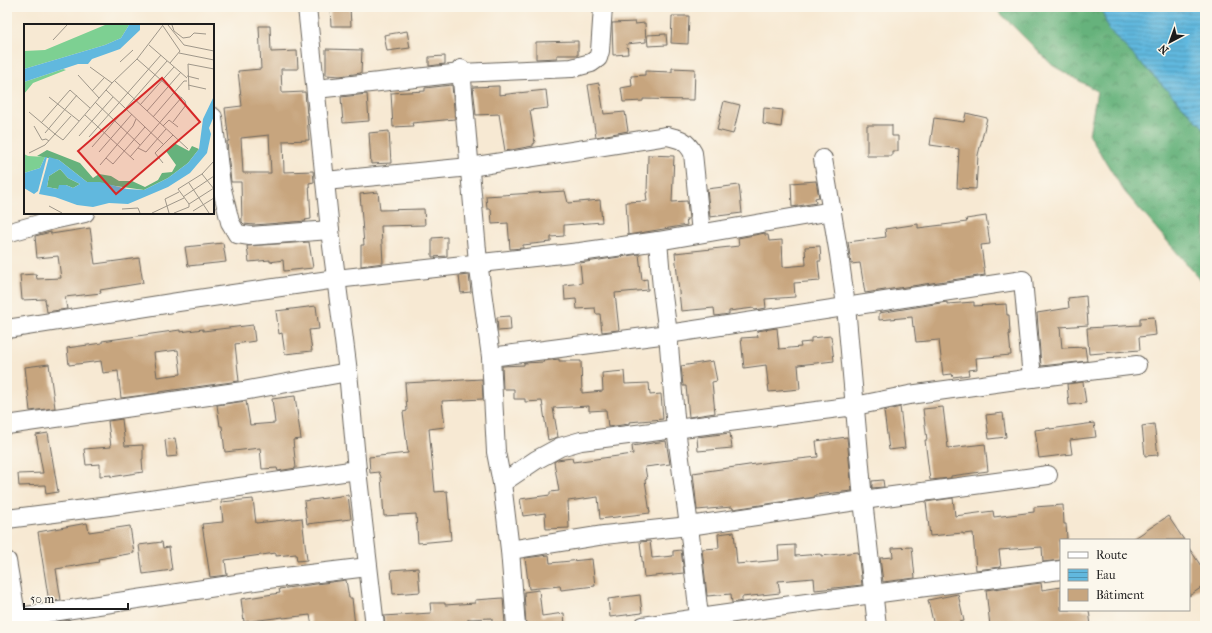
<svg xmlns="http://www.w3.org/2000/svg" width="1212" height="633" font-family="'IM FELL French Canon',serif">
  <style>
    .forest { fill: url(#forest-crowns); stroke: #41674c }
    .water { fill: url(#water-rules); stroke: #3e6a7d }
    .building { fill: #c7a57e; fill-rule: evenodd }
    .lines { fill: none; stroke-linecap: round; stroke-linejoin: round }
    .minor-casing { stroke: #69645c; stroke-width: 20 }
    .minor { stroke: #fff; stroke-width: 18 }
    .inset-road { fill: none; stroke: #9f978a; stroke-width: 1 }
    .view { fill: #d62828; fill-opacity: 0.15; stroke: #d62828; stroke-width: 2 }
    .inset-edge { fill: none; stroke: #1c1c1c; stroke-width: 2 }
  </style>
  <defs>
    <pattern id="forest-crowns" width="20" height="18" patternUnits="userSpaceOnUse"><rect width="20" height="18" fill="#66b27c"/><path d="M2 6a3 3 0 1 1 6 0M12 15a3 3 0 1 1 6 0" fill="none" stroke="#539065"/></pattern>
    <pattern id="water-rules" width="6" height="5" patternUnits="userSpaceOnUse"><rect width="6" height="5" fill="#61b8de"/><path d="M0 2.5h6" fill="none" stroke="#4f95b3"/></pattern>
  </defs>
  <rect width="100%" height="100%" fill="#fbf7ec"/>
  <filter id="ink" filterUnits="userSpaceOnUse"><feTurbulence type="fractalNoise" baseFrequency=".025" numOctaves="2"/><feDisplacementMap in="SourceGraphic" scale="8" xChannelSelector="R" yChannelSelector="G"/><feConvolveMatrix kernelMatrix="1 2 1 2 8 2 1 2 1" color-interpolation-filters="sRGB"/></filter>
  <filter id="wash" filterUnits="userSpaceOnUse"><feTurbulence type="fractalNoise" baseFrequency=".012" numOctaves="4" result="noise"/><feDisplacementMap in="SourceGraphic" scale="16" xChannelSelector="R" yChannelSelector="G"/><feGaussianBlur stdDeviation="0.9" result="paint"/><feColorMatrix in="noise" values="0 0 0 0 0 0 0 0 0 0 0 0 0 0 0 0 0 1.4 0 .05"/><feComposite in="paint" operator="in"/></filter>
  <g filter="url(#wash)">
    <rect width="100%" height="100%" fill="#f7e9d3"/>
    <!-- forest -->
    <path class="forest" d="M994 7H1104L1114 35 1203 127 1205 131V285L1124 191 1089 135 1097 91 1052 65Z"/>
    <!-- water -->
    <path class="water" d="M1101 7H1205V131L1203 127 1108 29Z"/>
    <g id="blocks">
      <!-- building -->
      <g class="building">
        <path d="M330 7H350L351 26H331Z"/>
        <path d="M672 16H689L688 44 671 43Z"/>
        <path d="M635 22V24L645 23 646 42 627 44 628 54 613 55 612 23Z"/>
        <path d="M259 26H270L271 52 297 51 298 69H281L282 93 305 92 309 140 283 141 284 172 313 171 314 182 309 183 311 219 305 220 306 221 254 225 244 224 242 222 241 182H231L228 153 227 141H229L225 108 242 106 238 71 261 69ZM269 135 271 173H243L241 138Z"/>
        <path d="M407 31 410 48 387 51 384 35Z"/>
        <path d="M666 34 667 45 648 46 647 35Z"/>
        <path d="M578 41V55H557V58L536 59V42Z"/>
        <path d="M326 49 362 50 361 73 340 76 326 75Z"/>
        <path d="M445 56V64L429 66V57Z"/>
        <path d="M672 68 695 69 694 100 643 99V101L623 102 621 88 632 86 631 76 645 75V71L672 72Z"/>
        <path d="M599 83 604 114 625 112 628 131 596 137 588 85Z"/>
        <path d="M452 85 455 119 412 123 413 126 393 127 391 93 425 91V88Z"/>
        <path d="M499 86V95L546 90 548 108 530 110 535 143 533 144V146L505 151 499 114 476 115 473 87Z"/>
        <path d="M367 94 369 121 343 123 341 97Z"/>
        <path d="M724 101 740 105 733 134 717 130Z"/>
        <path d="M764 108 783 110 781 127 763 124Z"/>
        <path d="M966 113 987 118 978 155 976 189 957 188 959 149 930 145 934 118 964 122Z"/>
        <path d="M867 125H892V136H898V151H892V156H867Z"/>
        <path d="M389 131 391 163 371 164 369 133Z"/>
        <path d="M648 155 674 156 672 202 687 201 689 219H686L687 225 628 235 626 202 647 201 646 193H647Z"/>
        <path d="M816 181 819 197 815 198 816 203 792 207 791 183Z"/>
        <path d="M739 185 742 213 710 217 707 189Z"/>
        <path d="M565 191 568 203 600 200 602 222 564 225V236L551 237V242L523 245V248L510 249 508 223 492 224 491 209H487L486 196Z"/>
        <path d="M378 192 380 210 424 209 425 225 381 226 383 263 361 266V245H364L360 194Z"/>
        <path d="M986 216 990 244 981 245 985 275 865 293 860 263 851 264 848 242 886 237 885 229 918 224V228L967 222 966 219Z"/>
        <path d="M90 228 95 264 139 258 143 283 100 290 101 293 65 297 67 309 53 311 47 312 45 299 22 300 20 275 36 274 37 279 61 278 58 256 37 258 35 236 51 232V234Z"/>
        <path d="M765 233V235H768L769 241 782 240 783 267 806 265 805 247 820 246 821 261H818L820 281 794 283 795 297 765 299 766 308 755 310 754 308 729 311V314L715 316 714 308 681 311 675 253 739 246 738 238Z"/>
        <path d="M447 237V256L432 257V238Z"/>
        <path d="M309 242 313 268 284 271 283 260 270 262V260L249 262 247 246Z"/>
        <path d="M223 243 226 262 188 266 185 247Z"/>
        <path d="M639 254 642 280 647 279 648 290 615 293 619 330 602 332 600 314H596L595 308 577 309 576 299 565 300 564 285 582 283 580 263Z"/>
        <path d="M469 275 471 292 461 293 459 276Z"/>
        <path d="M1086 296 1088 325 1060 327 1062 348 1085 347 1087 361 1041 366 1037 313 1069 308 1068 298Z"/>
        <path d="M947 302V304L974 302V306L1006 304 1007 315H1009L1010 334H1009L1011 355 976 358 977 369 968 370 969 375 953 377 952 374 943 375 939 340 916 342 914 326 913 327 912 317 879 320V313Z"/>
        <path d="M316 306 319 329 309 330 312 351 285 354 282 333 279 334 276 311Z"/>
        <path d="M510 316 511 330 498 331 497 317Z"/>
        <path d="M1154 317 1156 335 1139 337 1140 350 1089 354 1087 328 1140 325V318Z"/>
        <path d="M253 325 255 341 235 344 239 381 159 392V393L121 398 118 371 103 373 101 361 69 365 67 348 102 343V341L180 330V332L203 329V331ZM178 350 181 374 157 377 154 353Z"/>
        <path d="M777 328 779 349 801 347 800 343 811 342V338L831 336 834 361 798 365 800 389 769 392 766 365 744 368 741 338 758 337 757 331Z"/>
        <path d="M559 359V361H581L582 393 603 391 602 373 624 371 625 384 649 383 650 395 661 394 663 419 629 422V424L608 427 606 410 589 411V406L553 408 558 437 548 440 542 401 525 402V399H514V389H503L502 366 524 365V363L544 362 543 361Z"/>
        <path d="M713 361 717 381 712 382 715 413 689 417 686 386H683L681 366Z"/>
        <path d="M49 364 55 408 30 411 25 367Z"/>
        <path d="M482 379 483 399 442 401 445 427 429 429 435 492 447 491 451 540 418 543 416 514 384 516 381 477 379 472 370 473 369 457 408 453 403 412 407 411 405 383Z"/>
        <path d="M1083 382 1086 403 1069 405 1067 384Z"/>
        <path d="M295 396 301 439 293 440 296 468 278 471 277 468 262 469 260 448 225 452 222 426H220L217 405 246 401 250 425 275 423 272 399Z"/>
        <path d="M900 407 905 448 889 450 884 411Z"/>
        <path d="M943 407 948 448 985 444 988 471 951 476V478L930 480 925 440H927L923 409Z"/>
        <path d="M1003 413 1006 437 989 439 986 415Z"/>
        <path d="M122 419 125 446 143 445V459H142L143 472 111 477V475L100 476V464L86 465 84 449 111 447 108 421Z"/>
        <path d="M1094 423 1096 437 1070 440 1072 454 1039 458 1035 430 1050 428V429Z"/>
        <path d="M1154 424 1158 455 1145 456 1142 426Z"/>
        <path d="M48 433 58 492 46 494 45 485 19 486 18 474 43 473 36 435Z"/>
        <path d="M730 433 732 448 698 451 697 437Z"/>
        <path d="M847 437 852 491 815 495V497L733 509 732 507 697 510 693 473 770 462 818 457 816 441Z"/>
        <path d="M175 438 178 456 167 457 165 440Z"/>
        <path d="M666 441 670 464 645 467 647 479 645 480 650 513 600 519 598 497 568 501 569 528 546 529 545 513 523 516 520 499 550 495V492L559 491 554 462 557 460 572 458 573 462 633 454 632 446Z"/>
        <path d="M883 480 884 487 872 488V481Z"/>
        <path d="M348 495 351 519 307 524 304 501Z"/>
        <path d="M953 498 955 516 993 511 994 517 1034 512V507L1063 505 1064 524H1066L1067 539 1059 540 1061 560 1043 562 1042 547 999 550 1001 567 976 570 973 533 963 534V533L930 536 926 502Z"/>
        <path d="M253 499 256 523 302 518 307 560 297 561 296 554 276 556V553L225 560 227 575 210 577 202 524 223 522 221 502Z"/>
        <path d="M1168 516 1184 540H1132Z"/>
        <path d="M87 523 89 532 130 526 134 553 98 559 99 562 56 569 61 600 49 602 38 532Z"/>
        <path d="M734 532 737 564 779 560 778 546 795 545V556L821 554V556L858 552 862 585 815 590 814 578 778 581 780 593 742 597V601L732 603 731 594 707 596 702 549 719 548 718 534Z"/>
        <path d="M650 541 652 558 673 556V551L681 550 684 573 644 577 640 542Z"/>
        <path d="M162 542 163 548 169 547 172 570 143 574 139 545Z"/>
        <path d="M912 547 915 578 883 582 880 558 893 557 892 548Z"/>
        <path d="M1189 548 1205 572V585L1189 596Z"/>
        <path d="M549 555 550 563 592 559 595 586 561 590 560 586 529 589 525 558Z"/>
        <path d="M418 568 420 592 393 594 391 570Z"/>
        <path d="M346 580 349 598H352L355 626H312L310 615 283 618V617L244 622 241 599 280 593 279 589Z"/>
        <path d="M1041 583 1042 590 1061 587V610H1089L1091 626H990L986 590Z"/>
        <path d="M539 590 542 616 564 613 565 626H526L524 592Z"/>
        <path d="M958 594 964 621 942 626H934L928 600Z"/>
        <path d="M640 595 642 613 610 617 608 599Z"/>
        <path d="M503 598 505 624 492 626V618L468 619V624L462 625V626H385L384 616 431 613 430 603H445V605L475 603V600Z"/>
        <path d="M70 620V626H35V625Z"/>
      </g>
    </g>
  </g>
  <g filter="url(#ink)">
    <use href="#blocks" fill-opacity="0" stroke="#69645c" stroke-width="1"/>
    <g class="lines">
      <defs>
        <g id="minor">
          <path d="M307 7 330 230 348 372 357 470 375 626"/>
          <path d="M461 69 478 262 491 357 496 452 502 483 510 550 516 626"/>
          <path d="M316 89 461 73 572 68 591 63 598 58 600 51 603 7"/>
          <path d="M213 117 221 185 230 222 237 234 250 236 330 230"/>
          <path d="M823 159 839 255 846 306 863 500 877 626"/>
          <path d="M325 181 470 167 667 136C680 139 686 140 693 153L701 233"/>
          <path d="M7 233 53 220 85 213"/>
          <path d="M658 241 662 288 668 334 676 429 689 526 700 626"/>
          <path d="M7 329 178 302 336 279 580 252 658 241 832 211"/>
          <path d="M491 357 668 334 1023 280 1032 378"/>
          <path d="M7 425 243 391 348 372"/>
          <path d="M502 483 536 460 560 447 581 441 855 406 909 395 1032 378 1137 365"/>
          <path d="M7 519 109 506 357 470"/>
          <path d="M510 550 604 535 689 526 863 500 1048 475"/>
          <path d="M7 561 18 626"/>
          <path d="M7 619 268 579 368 567"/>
          <path d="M643 626C782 606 922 587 1061 570"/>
        </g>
      </defs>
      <!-- minor casing -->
      <use href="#minor" class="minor-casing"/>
      <!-- minor -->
      <use href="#minor" class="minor"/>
    </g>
  </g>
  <!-- overview -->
  <g transform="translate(24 24)">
    <rect width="190" height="190" fill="#f7e9d3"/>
    <path d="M150 119 165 127 168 122 175 125 164 139 144 154 120 166 63 158 35 136 13 132 23 126 56 139 69 154 75 150 87 152 95 157H108L121 163 134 156 138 149 148 148 152 141 142 127ZM36 145 44 154 56 160 49 164 42 161 34 165 23 163 25 152Z" fill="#66b27c"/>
    <path d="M81 1H105L97 14 81 21 0 45V27L21 26ZM39 45 42 46 9 59 0 70V58ZM0 130 4 132 21 133 16 144 0 149Z" fill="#7dd092"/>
    <path d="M105 1H116V6L96 25 68 35 64 40H54L0 58V45L81 21 97 14ZM190 72V92L185 104 187 110 183 129 166 149 144 163 104 180 85 179 69 183 53 181 31 173 15 170 25 133 35 136 63 158H76L103 165 120 166 144 154 164 139 175 125 179 95ZM36 145 44 154 56 160 49 164 42 161H35L34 165 23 163 25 152ZM21 133H23L14 167 10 170 0 164V149L16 144Z" fill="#61b8de" fill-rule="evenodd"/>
    <path class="inset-road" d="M144 1 160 21 190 27M148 1 150 7 159 14 166 13 170 9 182 10M139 2 156 27 146 39M29 16 43 1M125 21 163 54M155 29 190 36M113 35 161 77 162 81 149 98M96 38 109 26M66 43 88 59M54 51 75 74M163 52 175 55M91 57 164 125M164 61 182 65M82 66 140 121M165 66 164 40 190 45M68 67 80 54M25 73 55 97M71 78 116 121M116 81 150 43M123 87 157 48M5 88 31 110 47 92M61 91 110 136M129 93 160 57H163M17 99 46 66 66 84M10 102 18 116 22 115 25 117M139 102 145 96 154 103M21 109 53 71M55 112 89 73M65 113 137 31M68 123 143 37M114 124 122 128 142 105M75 128 108 90M5 129 21 121 31 110 39 116 88 59 113 35 139 1M106 133 158 73M82 134 89 140 121 103M139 139 131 129 149 111M76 141 109 102 112 95M178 150 190 165M165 159 185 189M159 173 190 152M165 180 154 165 178 150 190 137M25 182 38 189M98 185 114 184 116 189M169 187 190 174M128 189 160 174M145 189 141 175 155 168M150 189 165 183V180L190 164"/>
    <path class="view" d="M138 54 176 98 92 170 54 127Z"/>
    <rect width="190" height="190" class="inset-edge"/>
  </g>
  <!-- margin -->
  <rect width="1212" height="633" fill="none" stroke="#fbf7ec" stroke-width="24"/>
  <!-- legend -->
  <rect x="1060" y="539" width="130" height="72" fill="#fbf7ec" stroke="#a29f99"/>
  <rect x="1068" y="552" width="20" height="6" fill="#ffffff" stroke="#a29f99"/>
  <text x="1096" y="559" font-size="12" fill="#1c1c1c">Route</text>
  <rect x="1068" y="569" width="20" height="12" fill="url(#water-rules)" stroke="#a29f99"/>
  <text x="1096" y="579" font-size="12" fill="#1c1c1c">Eau</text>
  <rect x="1068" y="589" width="20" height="12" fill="#c7a57e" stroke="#a29f99"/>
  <text x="1096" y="599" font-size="12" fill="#1c1c1c">Bâtiment</text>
  <!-- north arrow -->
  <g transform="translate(1170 42) rotate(221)" stroke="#fbf7ec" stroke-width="3" paint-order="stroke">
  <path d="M0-3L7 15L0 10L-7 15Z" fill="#1c1c1c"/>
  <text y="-6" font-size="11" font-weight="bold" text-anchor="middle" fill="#1c1c1c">N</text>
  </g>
  <!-- scale -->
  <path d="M24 603v6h104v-6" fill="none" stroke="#1c1c1c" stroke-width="2"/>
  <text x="30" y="603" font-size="12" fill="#1c1c1c" stroke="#fbf7ec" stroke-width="3" paint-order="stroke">50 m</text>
</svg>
